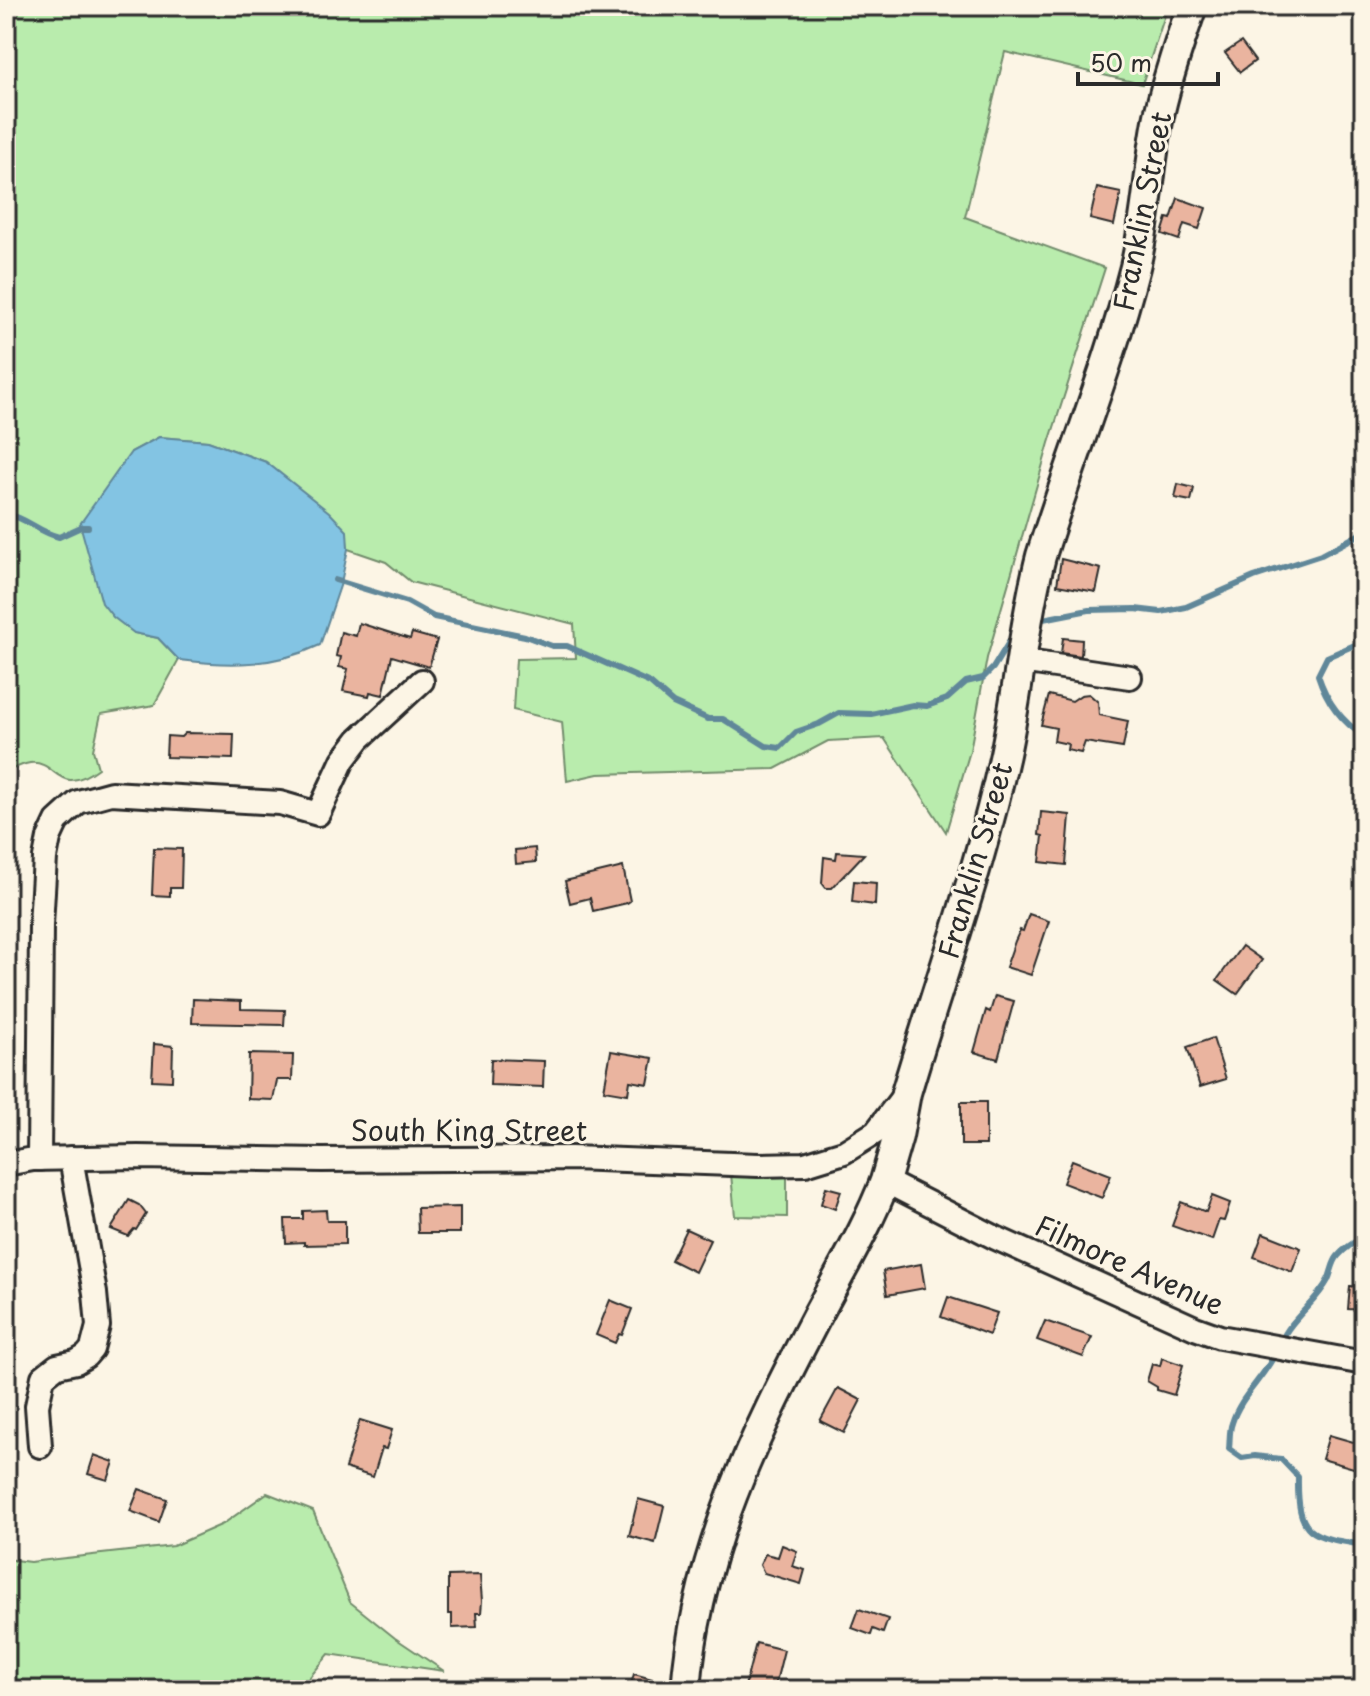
<svg xmlns="http://www.w3.org/2000/svg" width="1370" height="1696" font-family="'Playpen Sans',sans-serif">
  <style>
    .green { fill: #b9ecad; stroke: #728c6c; stroke-width: 2 }
    .water { fill: #83c4e3; stroke: #608799; stroke-width: 2 }
    .lines { fill: none; stroke-linecap: round; stroke-linejoin: round }
    .stream { stroke: #608799; stroke-width: 6 }
    .building { fill: #eab49f; stroke: #2b2b2b; stroke-width: 2 }
    .minor-casing { stroke: #2b2b2b; stroke-width: 28 }
    .major-casing { stroke: #2b2b2b; stroke-width: 34 }
    .minor { stroke: #fcf5e5; stroke-width: 22 }
    .major { stroke: #fcf5e5; stroke-width: 28 }
    .labels { text-anchor: middle; dominant-baseline: central; stroke-width: 6; stroke-linejoin: round; paint-order: stroke }
    .street-label { font-size: 28px; fill: #2b2b2b; stroke: #fcf5e5 }
  </style>
  <rect width="100%" height="100%" fill="#fcf5e5"/>
  <filter id="ink" filterUnits="userSpaceOnUse"><feTurbulence type="fractalNoise" baseFrequency=".0125" numOctaves="2"/><feDisplacementMap in="SourceGraphic" scale="16" xChannelSelector="R" yChannelSelector="G"/><feConvolveMatrix kernelMatrix="1 2 1 2 8 2 1 2 1" color-interpolation-filters="sRGB"/></filter>
  <g filter="url(#ink)">
    <!-- green -->
    <g class="green">
      <path d="M6 6H1168L1142 84 1005 52 965 217 1105 268 1049 443 987 658 970 751 946 832 884 738 828 741 775 769 598 774 567 781 562 722 513 710 516 659 576 658 574 624 411 582 386 562 348 549 346 531 266 462 208 441 159 437 131 452 134 633 158 638 179 660 154 705 101 714 93 750 98 768C57 799 58 760 30 763 22 764 13 769 6 772Z"/>
      <path d="M729 1153 787 1155V1217L735 1216Z"/>
      <path d="M267 1493 313 1511 350 1602 395 1638 444 1671 329 1654 299 1690H6V1559L30 1562 173 1546 223 1524Z"/>
    </g>
    <!-- water -->
    <path class="water" d="M159 437 208 441 266 462 329 512 347 531 348 549 341 583 320 645C274 667 228 666 179 660L158 638 134 633 113 617 102 603 80 524 131 452Z"/>
    <g class="lines">
      <!-- stream -->
      <g class="stream">
        <path d="M6 514C28 518 36 531 59 537L81 527H88"/>
        <path d="M335 580 407 602 434 617 525 636 552 646H567L650 683 673 703 708 719H723L766 746 780 748 796 732 819 724 839 713 871 714 913 705 927 706 947 699 966 682 983 678 993 668 1014 634"/>
        <path d="M1038 620 1089 610 1135 609 1161 612 1186 607 1254 577 1321 555 1364 532"/>
        <path d="M1364 641 1327 657 1318 675C1326 700 1342 722 1364 736"/>
        <path d="M1281 1342C1291 1318 1316 1303 1328 1280 1332 1272 1332 1263 1338 1256 1345 1248 1354 1242 1364 1237"/>
        <path d="M1276 1352C1265 1377 1240 1396 1232 1423 1229 1430 1230 1441 1229 1449L1242 1458 1255 1456 1281 1459 1298 1477C1297 1535 1310 1537 1364 1545"/>
      </g>
    </g>
    <!-- building -->
    <g class="building">
      <path d="M1241 42 1255 61 1240 72 1225 53Z"/>
      <path d="M1097 188 1121 193 1114 225 1090 219Z"/>
      <path d="M1178 198 1206 208 1199 229 1184 224 1179 240 1162 234 1167 218 1171 219Z"/>
      <path d="M1178 484 1194 488 1191 501 1175 498Z"/>
      <path d="M1061 559 1101 569 1096 592 1057 585Z"/>
      <path d="M359 623 410 639 412 633 437 640 429 667 392 656 383 695 370 692 369 696 343 691 348 669 339 667 341 657 336 656 341 632 356 636Z"/>
      <path d="M1063 638 1082 640 1081 656 1061 653Z"/>
      <path d="M1089 694 1098 702 1099 715 1128 721 1123 748 1085 742 1081 753 1067 750 1068 744 1054 741 1056 728 1041 725 1049 695 1072 701 1081 695Z"/>
      <path d="M185 733 234 734 233 759 166 757 167 736 181 737Z"/>
      <path d="M1041 812 1070 815 1066 865 1040 862 1043 836 1039 835Z"/>
      <path d="M154 848 182 849 181 888H170V896L152 895Z"/>
      <path d="M535 848 536 862 516 864 515 850Z"/>
      <path d="M837 852 864 854 832 888H826L822 883 824 857 836 859Z"/>
      <path d="M623 867 630 901 627 903 593 911 590 898 570 903 565 881Z"/>
      <path d="M854 881 876 883 875 905 852 902Z"/>
      <path d="M1029 914 1049 921 1031 975 1006 967 1015 941 1020 930 1023 931Z"/>
      <path d="M1242 946 1262 960 1237 994 1217 980Z"/>
      <path d="M995 996 1014 1001 998 1059 974 1052 986 1010 990 1012Z"/>
      <path d="M193 999 241 1001V1009L285 1010 284 1025 192 1023Z"/>
      <path d="M1213 1038 1226 1079 1200 1087 1187 1047Z"/>
      <path d="M154 1044 173 1046 172 1081 152 1080Z"/>
      <path d="M611 1051 653 1058 648 1084 630 1081 628 1094 604 1090Z"/>
      <path d="M249 1054 293 1055 292 1080H277L273 1100 248 1099Z"/>
      <path d="M491 1059 544 1061 543 1087 490 1085Z"/>
      <rect x="961" y="1102" width="25" height="43"/>
      <path d="M1072 1160 1111 1175 1102 1198 1063 1183Z"/>
      <path d="M826 1187 841 1191 835 1209 821 1204Z"/>
      <path d="M1212 1196 1230 1203 1224 1221 1219 1220 1212 1240 1172 1226 1181 1202 1206 1212Z"/>
      <path d="M129 1200 139 1205 146 1214 136 1230 134 1229 128 1236 111 1229Z"/>
      <path d="M460 1207V1233H418L417 1208Z"/>
      <path d="M326 1210 327 1221H345V1244L304 1245V1242L286 1243 285 1219H303V1211Z"/>
      <path d="M686 1229 710 1240 695 1272 671 1260Z"/>
      <path d="M1263 1233 1301 1248 1292 1272 1254 1257Z"/>
      <path d="M921 1264 925 1288 887 1295 883 1271Z"/>
      <path d="M1350 1286 1364 1287V1310L1348 1309Z"/>
      <path d="M948 1297 997 1313 989 1335 941 1317Z"/>
      <path d="M610 1300 632 1309 622 1335 619 1334 615 1343 596 1335Z"/>
      <path d="M1045 1321 1092 1337 1083 1357 1037 1340Z"/>
      <path d="M1162 1358 1183 1365 1174 1395 1157 1390V1387L1147 1381 1152 1364 1160 1366Z"/>
      <path d="M838 1388 861 1400 844 1433 820 1421Z"/>
      <path d="M360 1420 392 1430 386 1449 382 1448 373 1477 345 1468Z"/>
      <path d="M1329 1435 1364 1445V1471L1322 1459Z"/>
      <path d="M94 1455 114 1462 108 1480 88 1474Z"/>
      <path d="M139 1489 167 1499 159 1522 130 1511Z"/>
      <path d="M638 1499 664 1506 655 1543 629 1536Z"/>
      <path d="M782 1545 797 1551 792 1566 805 1570 801 1584 764 1573 760 1565 765 1554 778 1557Z"/>
      <path d="M480 1575 482 1601 481 1613H476L477 1627 452 1628V1614H448V1576Z"/>
      <path d="M859 1609 888 1619 883 1633 873 1629 871 1635 852 1628Z"/>
      <path d="M756 1643 784 1650 774 1690H744Z"/>
      <path d="M634 1674 670 1684 669 1690H629Z"/>
    </g>
    <g class="lines">
      <defs>
        <g id="minor">
          <path d="M1021 661 1130 677"/>
          <path d="M39 1159 41 925 45 858 49 838 57 821 78 802 111 793 280 803 318 814 343 760 359 739 422 681"/>
          <path d="M6 1164 33 1159 138 1157 322 1160 571 1158 758 1165 805 1164 844 1152 876 1132 905 1094"/>
          <path d="M885 1181 996 1238 1195 1328 1220 1337 1364 1363"/>
          <path d="M40 1446 37 1406 43 1377 57 1366 76 1362 86 1356 92 1349 98 1326 95 1293 71 1158"/>
        </g>
        <path id="major" d="M686 1690C696 1553 756 1432 819 1312 842 1269 868 1226 885 1181L898 1136 906 1093C939 981 980 869 1005 754 1019 688 1024 621 1041 556 1071 459 1110 365 1135 267 1148 215 1149 162 1160 111 1168 75 1180 41 1192 6"/>
      </defs>
      <!-- minor casing -->
      <use href="#minor" class="minor-casing"/>
      <!-- major casing -->
      <use href="#major" class="major-casing"/>
      <!-- minor -->
      <use href="#minor" class="minor"/>
      <!-- major -->
      <use href="#major" class="major"/>
    </g>
  </g>
  <g class="labels">
    <!-- street labels -->
    <g class="street-label">
      <text transform="translate(1141 211) rotate(-79)">Franklin Street</text>
      <text transform="translate(974 860) rotate(-74)">Franklin Street</text>
      <text x="469" y="1129">South King Street</text>
      <text transform="translate(1130 1264) rotate(24)">Filmore Avenue</text>
    </g>
  </g>
  <!-- margin -->
  <rect width="1370" height="1696" fill="none" stroke="#fcf5e5" stroke-width="32"/>
  <rect x="16" y="16" width="1338" height="1664" fill="none" stroke="#2b2b2b" stroke-width="3" filter="url(#ink)"/>
  <!-- scale -->
  <path d="M1078 72v12h140v-12" fill="none" stroke="#2b2b2b" stroke-width="4"/>
  <text x="1090" y="72" font-size="24" fill="#2b2b2b" stroke="#fcf5e5" stroke-width="6" paint-order="stroke">50 m</text>
</svg>
